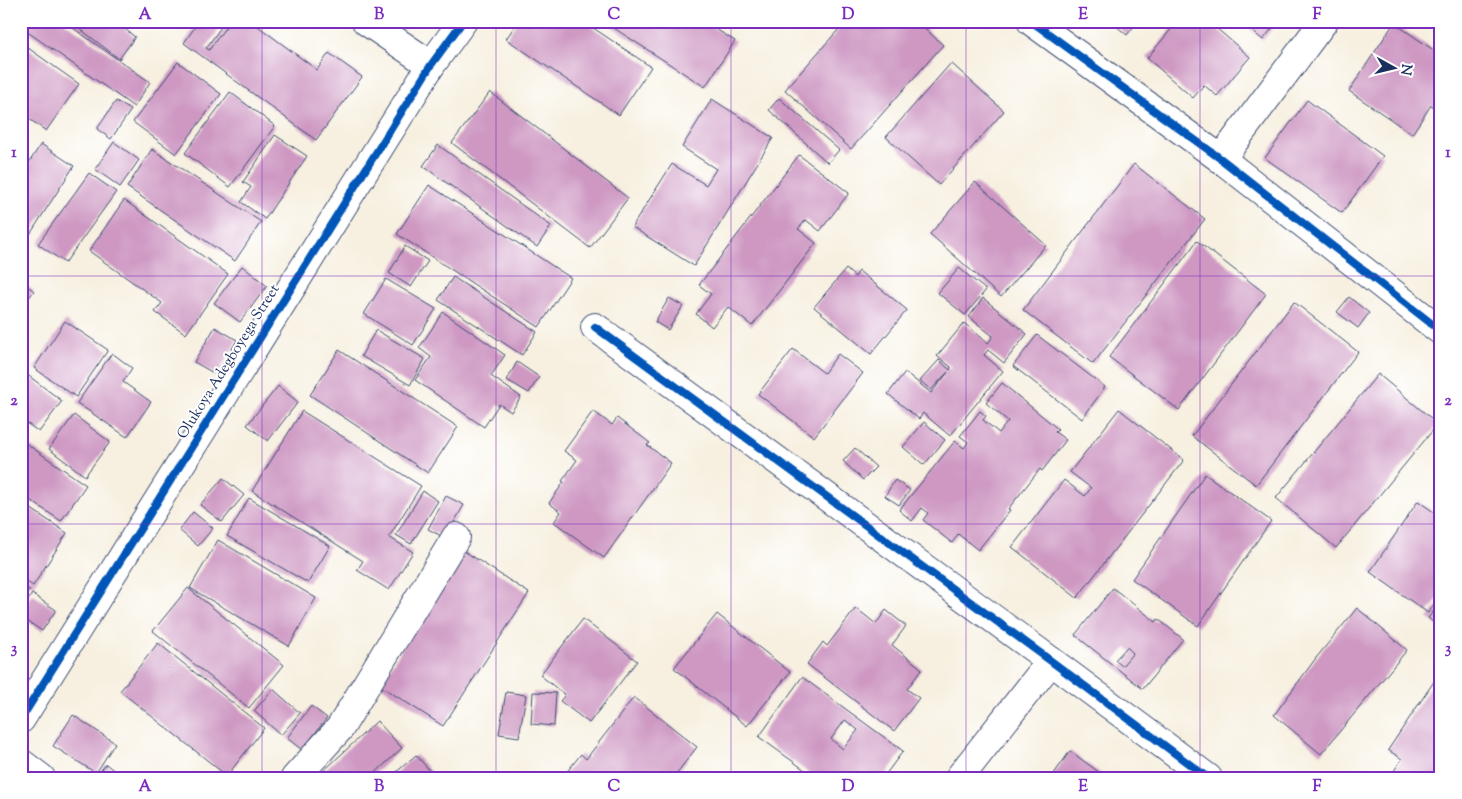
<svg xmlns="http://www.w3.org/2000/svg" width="1462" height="799" font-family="'Sorts Mill Goudy',serif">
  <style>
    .building { fill: #ce98c3; fill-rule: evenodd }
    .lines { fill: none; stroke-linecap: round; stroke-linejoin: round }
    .street-casing { stroke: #3c4c72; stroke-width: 30 }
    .street { stroke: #fff; stroke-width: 28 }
    .cycleway-casing { stroke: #fff; stroke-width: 11 }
    .cycleway { stroke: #0057b8; stroke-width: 8 }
    .grid { fill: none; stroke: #7b2cbf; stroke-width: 1; stroke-opacity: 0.55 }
    .labels { text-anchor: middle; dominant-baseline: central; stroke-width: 4; stroke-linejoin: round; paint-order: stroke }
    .street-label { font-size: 15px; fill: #1b2f5e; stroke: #fff }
    .neatline { fill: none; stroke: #7b2cbf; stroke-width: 2 }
    .grid-label { font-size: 16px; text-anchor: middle; font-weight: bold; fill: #7b2cbf }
  </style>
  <rect width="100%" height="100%" fill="#fff"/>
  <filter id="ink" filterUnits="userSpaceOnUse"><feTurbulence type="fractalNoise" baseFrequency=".02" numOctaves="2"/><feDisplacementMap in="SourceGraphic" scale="10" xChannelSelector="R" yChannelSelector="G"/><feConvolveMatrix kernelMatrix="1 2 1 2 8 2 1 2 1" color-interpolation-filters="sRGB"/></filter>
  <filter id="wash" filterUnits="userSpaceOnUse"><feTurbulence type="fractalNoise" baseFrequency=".0096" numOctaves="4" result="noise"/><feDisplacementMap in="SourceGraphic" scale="20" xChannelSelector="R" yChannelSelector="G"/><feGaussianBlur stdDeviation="1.12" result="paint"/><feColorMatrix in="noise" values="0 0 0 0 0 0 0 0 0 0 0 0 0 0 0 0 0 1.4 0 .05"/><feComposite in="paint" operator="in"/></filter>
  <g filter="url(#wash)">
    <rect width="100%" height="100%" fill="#f7f0e0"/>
    <g id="blocks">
      <!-- building -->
      <g class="building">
        <path d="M26 21H63L150 82 134 107 22 28Z"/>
        <path d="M70 21H115L135 37 119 59Z"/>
        <path d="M199 21H221L224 23 206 48 209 50 230 21H251L317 70 329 53 362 77 316 140 184 43Z"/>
        <path d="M518 21H583L651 67 619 115 506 39Z"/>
        <path d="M603 21H703L735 41 705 87Z"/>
        <path d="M846 21H917L943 45 851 149 785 90Z"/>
        <path d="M1110 21H1138L1127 35Z"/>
        <path d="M1178 21H1208L1250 57 1217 96 1204 85 1193 98 1147 58Z"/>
        <path d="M1240 21H1278L1263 40Z"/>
        <path d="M1427 21H1441V31Z"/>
        <path d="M1394 23 1441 55V111L1431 105 1412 134 1349 91Z"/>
        <path d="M21 43 79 84 46 131 21 113Z"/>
        <path d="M178 62 221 94 176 154 133 122Z"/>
        <path d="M951 63 1004 111 939 185 886 137Z"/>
        <path d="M230 92 275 126 230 187 185 153Z"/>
        <path d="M490 92 628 198 590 248 452 143Z"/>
        <path d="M779 98 839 150 828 163 769 110Z"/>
        <path d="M712 99 773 138 694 266 632 227 672 164 706 185 716 169 682 147Z"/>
        <path d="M1307 100 1383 156 1342 213 1265 158Z"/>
        <path d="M116 101 131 110 111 139 97 129Z"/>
        <path d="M275 135 307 156 265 219 241 202 251 187 243 182Z"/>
        <path d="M114 142 139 160 120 187 95 169Z"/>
        <path d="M41 144 74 166 25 242 21 240V175Z"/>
        <path d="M438 145 551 226 537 247 423 166Z"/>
        <path d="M152 149 261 222 235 261 127 187Z"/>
        <path d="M799 155 849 193 820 231 806 220 798 229 816 243 752 326 728 307 712 327 696 314 711 294 699 285Z"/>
        <path d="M1134 164 1205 219 1093 364 1023 310Z"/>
        <path d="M89 173 116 192 65 263 38 244Z"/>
        <path d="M975 182 1046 245 1001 297 930 234Z"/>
        <path d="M429 185 571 278 539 327 397 234Z"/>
        <path d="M124 200 228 274 186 334 155 312 162 303 89 251Z"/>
        <path d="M1197 241 1266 294 1179 410 1109 357Z"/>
        <path d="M405 246 428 261 411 287 389 273Z"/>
        <path d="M242 266 267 286 240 322 214 303Z"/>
        <path d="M959 268 986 290 965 315 938 293Z"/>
        <path d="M846 269 855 277 859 271 907 310 871 354 814 307Z"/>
        <path d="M453 277 537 332 522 355 438 300Z"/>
        <path d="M386 279 436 309 413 345 364 314Z"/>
        <path d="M21 281 34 291 21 308Z"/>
        <path d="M1349 297 1369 313 1358 328 1337 312Z"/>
        <path d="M669 298 683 306 668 330 655 322Z"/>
        <path d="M983 298 1027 334 1004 363 988 350 984 355 1003 371 950 436 923 413 919 419 888 394 905 372 931 393 948 372 931 390 920 381 939 360 950 370 951 367 937 356 964 323 988 343 993 336 969 317Z"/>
        <path d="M1294 302 1358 352 1256 485 1192 436Z"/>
        <path d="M443 312 505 355 491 376 521 397 511 412 499 404 484 427 415 380 431 357 419 348Z"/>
        <path d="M65 321 108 350 76 397 34 368Z"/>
        <path d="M215 327 237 340 217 375 194 362Z"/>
        <path d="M376 330 425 359 410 385 361 356Z"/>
        <path d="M1037 335 1105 387 1082 419 1013 366Z"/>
        <path d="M793 349 824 373 838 354 863 373 814 437 758 394Z"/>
        <path d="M339 350 458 427 428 473 310 395Z"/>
        <path d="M112 353 132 368 123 382 151 402 127 437 77 403Z"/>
        <path d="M517 362 539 377 529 393 507 380Z"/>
        <path d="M21 370 62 401 39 432 21 419Z"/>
        <path d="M1378 374 1438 424 1336 548 1276 498Z"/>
        <path d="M1002 383 1058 429 1055 432 1066 440 1042 471 1040 469 1008 509 1010 510 978 550 958 534 952 543 923 520 928 513 922 508 912 521 899 510 955 441 964 448 968 442 960 436 980 411 986 416 983 420 999 433 1008 421 986 403Z"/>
        <path d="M278 386 298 402 268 441 247 425Z"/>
        <path d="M1119 409 1184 460 1077 598 1012 547 1064 480 1085 496 1091 488 1070 472Z"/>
        <path d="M302 411 421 486 389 537 413 552 389 590 357 570 363 561 252 491Z"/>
        <path d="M593 411 612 425 617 418 650 443 647 445 671 463 604 558 554 522 561 512 549 503 564 482 562 481 577 460 564 451Z"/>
        <path d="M74 415 110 442 85 476 49 449Z"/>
        <path d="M924 422 945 440 924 465 903 447Z"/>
        <path d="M21 440 86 485 61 521 21 494Z"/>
        <path d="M855 448 876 467 863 480 843 461Z"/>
        <path d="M1205 474 1271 521 1198 626 1132 579Z"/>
        <path d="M223 478 244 495 222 522 200 505Z"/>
        <path d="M895 480 910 490 899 505 885 496Z"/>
        <path d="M423 491 438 501 411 544 396 535Z"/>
        <path d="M446 496 464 505 445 538 428 529Z"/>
        <path d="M249 498 330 546 308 583 227 536Z"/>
        <path d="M1418 501 1441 517V595L1428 613 1370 572Z"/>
        <path d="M21 502 67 533 33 586 21 578Z"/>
        <path d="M193 512 213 528 198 546 179 530Z"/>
        <path d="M218 540 316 598 289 646 190 588Z"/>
        <path d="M464 551 529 593 443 726 379 685Z"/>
        <path d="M21 585 30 590 21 603Z"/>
        <path d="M188 588 284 665 249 708 153 631Z"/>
        <path d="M1113 588 1156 622 1158 619 1183 639 1143 689 1075 635ZM1127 647 1133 653 1122 666 1115 660Z"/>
        <path d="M32 594 56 610 42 631 21 617V611Z"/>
        <path d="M1441 602V629L1428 618Z"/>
        <path d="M856 608 876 624 886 610 906 626 892 645 922 669 907 689 919 698 894 731 807 664 823 642 827 646Z"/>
        <path d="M1357 608 1407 650 1321 754 1274 715 1316 658Z"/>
        <path d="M717 614 790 672 747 726 674 668Z"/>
        <path d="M583 619 637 661 589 723 560 701 565 695 540 675Z"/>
        <path d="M158 643 264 728 227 776 120 691Z"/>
        <path d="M1439 674 1441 675V778H1389L1402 759 1388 750Z"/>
        <path d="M802 677 903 751 883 778H816L759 737ZM845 720 858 730 843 749 831 739Z"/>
        <path d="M273 689 300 713 281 735 254 711Z"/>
        <path d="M506 692 526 695 519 737 499 734Z"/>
        <path d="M533 692 556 693 554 726 531 724Z"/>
        <path d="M634 697 697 747 673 778H562L581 754 586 759Z"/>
        <path d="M311 706 327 718 302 750 287 738Z"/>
        <path d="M73 715 115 743 96 773 53 746Z"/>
        <path d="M377 721 402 748 370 778H316Z"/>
        <path d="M1070 751 1107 778H1051Z"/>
        <path d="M416 755 436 778H395L393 775Z"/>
        <path d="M106 764 123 778H95Z"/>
      </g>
    </g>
  </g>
  <g filter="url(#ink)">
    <use href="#blocks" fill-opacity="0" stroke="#3c4c72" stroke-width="1"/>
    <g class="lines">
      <defs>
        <g id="street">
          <path d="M366 21 431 65"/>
          <path d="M1031 21 1221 159 1441 331"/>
          <path d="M1221 159 1324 21"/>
          <path d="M595 327 1051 661 1208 778"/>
          <path d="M21 719 431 65 463 21"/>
          <path d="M21 763 41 778"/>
          <path d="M295 778 340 728 456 537"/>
          <path d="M959 778 1051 661"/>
        </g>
      </defs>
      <!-- street casing -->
      <use href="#street" class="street-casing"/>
      <!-- street -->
      <use href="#street" class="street"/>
      <defs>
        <g id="cycleway">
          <path d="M1031 21 1221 159 1441 331"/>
          <path d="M595 327 1051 661 1208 778"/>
          <path d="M21 719 431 65 463 21"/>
        </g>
      </defs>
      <!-- cycleway casing -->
      <use href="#cycleway" class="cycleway-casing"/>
      <!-- cycleway -->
      <use href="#cycleway" class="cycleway"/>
    </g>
  </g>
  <!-- grid -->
  <path class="grid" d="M262 21V778M496 21V778M731 21V778M966 21V778M1200 21V778M21 276H1441M21 524H1441"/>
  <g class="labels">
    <!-- street labels -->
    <g class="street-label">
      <text transform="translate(229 362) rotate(-58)">Olukoya Adegboyega Street</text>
    </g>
  </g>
  <!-- margin -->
  <rect width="1462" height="799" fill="none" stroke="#fff" stroke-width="55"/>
  <!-- north arrow -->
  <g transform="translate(1394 68) rotate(98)" stroke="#ffffff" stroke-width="4" paint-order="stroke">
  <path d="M0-4L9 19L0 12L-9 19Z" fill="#1b2f5e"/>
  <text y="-8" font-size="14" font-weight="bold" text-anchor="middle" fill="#1b2f5e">N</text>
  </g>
  <rect x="28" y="28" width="1406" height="744" class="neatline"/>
  <g class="grid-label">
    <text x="145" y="19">A</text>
    <text x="379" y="19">B</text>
    <text x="614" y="19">C</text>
    <text x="848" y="19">D</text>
    <text x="1083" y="19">E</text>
    <text x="1317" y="19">F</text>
    <text x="14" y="157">1</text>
    <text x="1448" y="157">1</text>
    <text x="14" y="405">2</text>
    <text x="1448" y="405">2</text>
    <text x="14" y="653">3</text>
    <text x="1448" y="653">3</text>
    <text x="145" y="791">A</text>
    <text x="379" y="791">B</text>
    <text x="614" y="791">C</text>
    <text x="848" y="791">D</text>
    <text x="1083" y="791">E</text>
    <text x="1317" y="791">F</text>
  </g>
</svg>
